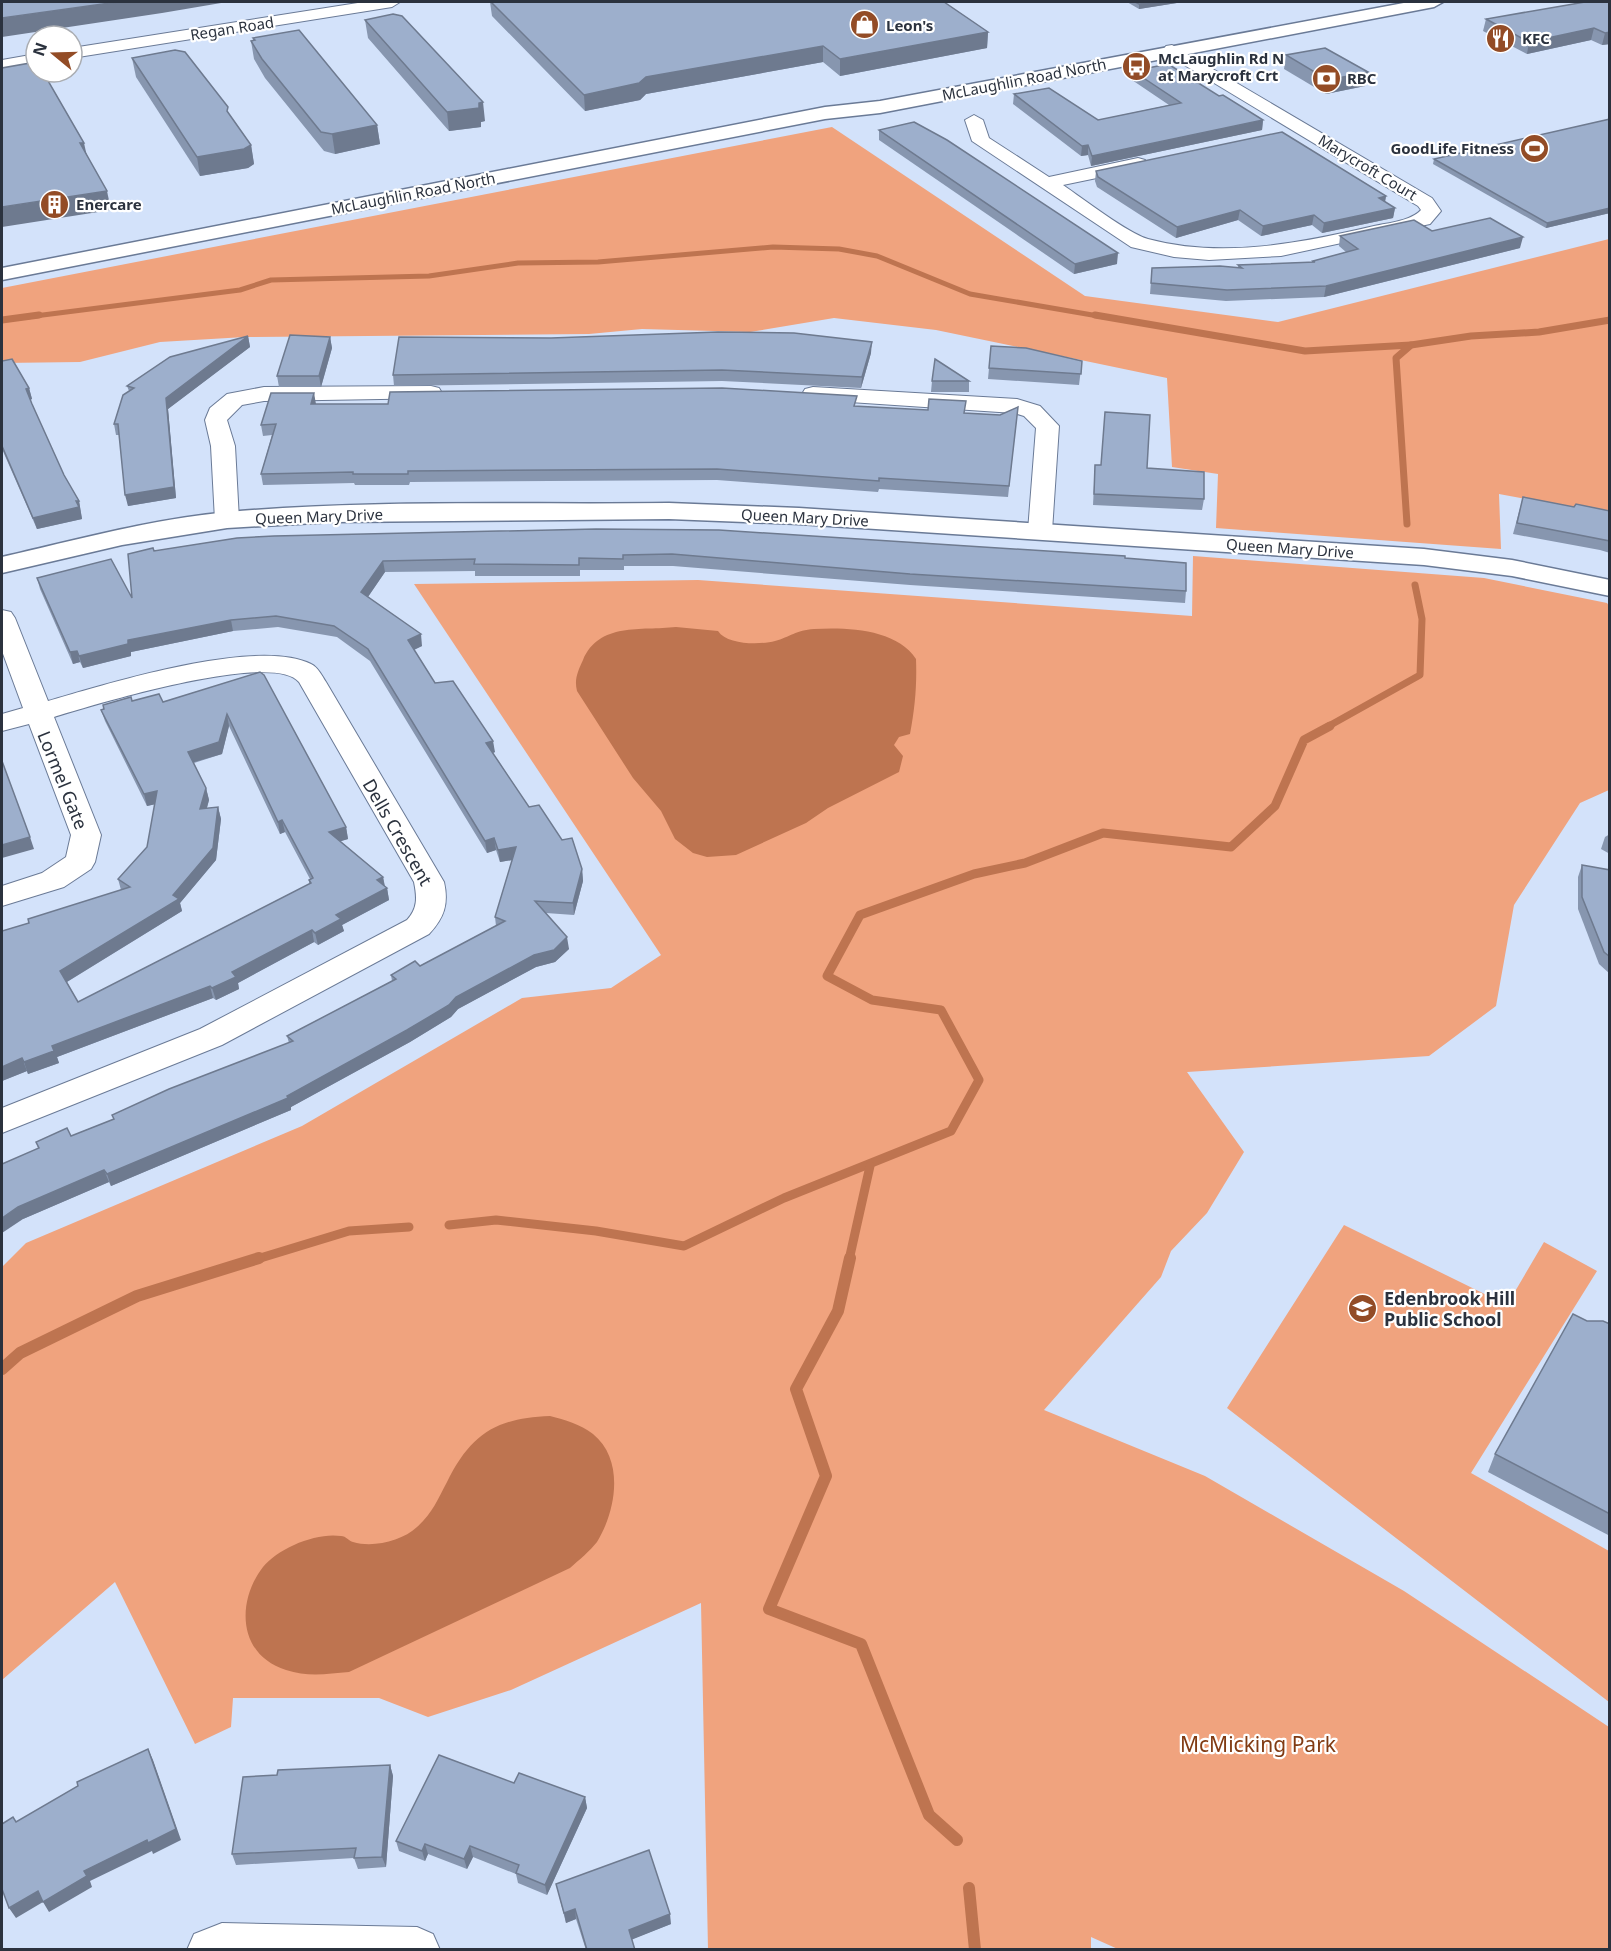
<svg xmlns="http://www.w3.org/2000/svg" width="1611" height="1951" font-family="'Noto Sans',sans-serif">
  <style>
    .green { fill: #f0a37e }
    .water { fill: #be7450 }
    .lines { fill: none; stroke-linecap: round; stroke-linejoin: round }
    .stream-far3 { stroke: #be7450; stroke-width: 5 }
    .stream-far2 { stroke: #be7450; stroke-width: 7 }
    .stream-far1 { stroke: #be7450; stroke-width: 9 }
    .stream { stroke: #be7450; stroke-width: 12 }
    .minor-casing { stroke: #6a7a96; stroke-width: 2 }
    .tertiary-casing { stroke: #6a7a96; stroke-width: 3 }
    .secondary-casing { stroke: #6a7a96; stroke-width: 3 }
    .minor { fill: #fff; fill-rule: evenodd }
    .tertiary { fill: #fff; fill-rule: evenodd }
    .secondary { fill: #fff; fill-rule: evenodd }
    .wall { fill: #8796af; fill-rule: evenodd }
    .shaded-wall { fill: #6e7a8f }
    .building { fill: #9dafcc; stroke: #6e7a8f; stroke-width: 1.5; fill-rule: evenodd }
    .labels { text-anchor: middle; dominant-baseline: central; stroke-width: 4.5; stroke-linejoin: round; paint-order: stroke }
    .far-poi-label { font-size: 15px; font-weight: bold; fill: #2b323e; stroke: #fff; text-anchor: start }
    .far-street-label { font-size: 15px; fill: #2b323e; stroke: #fff }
    .street-label { font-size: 18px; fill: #2b323e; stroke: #fff }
    .poi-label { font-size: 18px; font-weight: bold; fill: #2b323e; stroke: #fff; text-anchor: start }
    .near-park-label { font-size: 21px; fill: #813b13; stroke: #fff }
  </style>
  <rect width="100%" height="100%" fill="#d3e2fa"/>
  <!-- green -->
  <g class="green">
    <path d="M832 127 1085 296 1278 322 1609 239V514L1499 494 1501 549 1216 528 1218 474 1172 467 1167 378 936 330 834 318 750 332 642 329 589 334 245 337 160 342 80 362 2 363V288Z"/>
    <path d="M1193 556 1484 578 1607 603 1609 606V790L1580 803 1514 905 1496 1006 1429 1056 1187 1072 1244 1152 1207 1213 1171 1251 1161 1277 1044 1410 1205 1476 1404 1591 1609 1727V1949L1120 1950 1091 1937V1950L708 1949 701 1603 511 1690 428 1717 379 1698H233L231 1727 195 1744 115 1582 2 1680V1267L26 1243 302 1126 522 998 611 988 661 955 414 584 698 580 1192 616Z"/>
    <path d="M1344 1225 1507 1305 1544 1242 1597 1271 1471 1473 1609 1551V1702L1227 1408Z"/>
  </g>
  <!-- water -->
  <g class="water">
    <path d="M676 627 718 631C727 645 760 645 775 641 790 637 796 630 814 629 847 627 897 629 916 659 917 685 915 708 910 734L899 737 894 745 903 756 899 772 828 808 806 823 736 855 707 857 693 853 675 839 661 811 633 778 577 691C574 679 578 671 583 660 599 622 641 631 676 627Z"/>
    <path d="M550 1416C565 1420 580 1424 593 1434 625 1460 616 1511 597 1542 590 1551 579 1560 570 1568L349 1672C327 1674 307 1677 286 1670 238 1655 236 1602 263 1567 278 1548 317 1532 341 1536 346 1536 349 1541 353 1542 373 1548 402 1541 417 1527 432 1514 438 1499 447 1482 471 1434 496 1418 550 1416Z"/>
  </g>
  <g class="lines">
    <!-- stream-far3 -->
    <path class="stream-far3" d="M27 317 240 290 271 280 429 276 518 263 598 262 773 247 839 249 877 256 970 294 1104 317"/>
    <!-- stream-far2 -->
    <g class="stream-far2">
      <path d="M1095 315 1305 351 1411 345"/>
      <path d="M2 320 39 315"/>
      <path d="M1407 524 1396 358 1411 345 1471 336 1539 332 1610 320"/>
      <path d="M1327 727 1420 675 1422 619 1415 585"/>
    </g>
    <!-- stream-far1 -->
    <g class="stream-far1">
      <path d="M449 1225 496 1220 596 1231 684 1246 784 1198 951 1131 979 1080 941 1010 872 1000 827 976 860 915 974 874 1025 863 1103 833 1231 847 1275 806 1304 740 1330 726"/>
      <path d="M254 1260 349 1231 409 1227"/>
      <path d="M849 1260 870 1166"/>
    </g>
    <!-- stream -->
    <g class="stream">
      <path d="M850 1258 838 1311 796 1389 826 1476 769 1609 861 1644 929 1815 957 1840"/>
      <path d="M2 1369 20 1353 137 1296 259 1258"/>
      <path d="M969 1888 975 1950"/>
    </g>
    <defs>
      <g id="minor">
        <path d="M364 2H400L392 7 72 58V48Z"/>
        <path d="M1172 45 1432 198 1441 211 1430 224 1281 256 1209 260 1174 257 1131 247 972 141 965 120 974 115 983 120 989 138 1049 177 1138 158 1145 160 1147 164 1145 168 1063 185C1082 198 1129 234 1148 239 1222 259 1301 243 1374 226 1388 223 1411 221 1421 210L1418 206 1166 54 1163 50 1166 46Z"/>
        <path d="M36 54V64L2 70V60Z"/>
        <path d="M431 386 439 388 442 393 439 398 264 401 242 405 227 420 235 446 239 520 236 525 227 527 218 525 215 520 211 446 205 420 210 408 227 394 264 387Z"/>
        <path d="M813 387 1017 399 1040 406 1059 426 1052 531 1049 536 1040 538 1031 536 1028 531 1036 428 1024 416 1014 413 805 399 802 394 805 389Z"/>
        <path d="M2 610 11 612 15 618 48 701C107 684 256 637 311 664 318 667 322 676 326 682L444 882C449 904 444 918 429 934L222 1045 2 1133V1108L200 1029 407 920C418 908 417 897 414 882L299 682C273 650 93 705 54 717L101 835 95 862 91 869 64 887 2 906V886L42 873 66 857 71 835 29 724 2 731V714L23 708 2 651Z"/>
        <path d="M222 1923 417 1927 433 1934 440 1950H187L194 1934Z"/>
      </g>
      <path id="tertiary" d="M669 503 799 508 1424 549 1512 560 1610 580V596L1512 576 1424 565 799 524 669 519 333 522 227 528 122 545 2 573V557C76 540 152 519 229 512 374 499 523 505 669 503Z"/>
      <path id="secondary" d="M1409 2H1443L1434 7 880 113 825 119 2 280V268L825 107 880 101Z"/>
    </defs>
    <!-- minor casing -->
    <use href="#minor" class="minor-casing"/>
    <!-- tertiary casing -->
    <use href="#tertiary" class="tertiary-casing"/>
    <!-- secondary casing -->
    <use href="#secondary" class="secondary-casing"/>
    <!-- minor -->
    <use href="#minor" class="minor"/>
    <!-- tertiary -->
    <use href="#tertiary" class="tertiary"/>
    <!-- secondary -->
    <use href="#secondary" class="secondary"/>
  </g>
  <!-- wall -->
  <g class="wall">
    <path d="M490 2H944L988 32 987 48 840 76 823 62 646 94 640 100 585 111 492 16Z"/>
    <path d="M1127 2H1183L1139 9Z"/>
    <path d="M1610 2V44L1602 45 1591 40 1527 54 1483 31 1486 19Z"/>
    <path d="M365 20 485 121 481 122V127L449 131 368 38Z"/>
    <path d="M253 38 377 125 380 144 335 154 324 151 265 78 254 59 251 41H253Z"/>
    <path d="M1286 55 1365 86 1326 94 1284 69Z"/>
    <path d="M132 58 230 115 251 145 254 164 248 168 200 176 136 77Z"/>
    <path d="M1133 71 1219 96 1263 120 1262 130 1091 166 1088 155 1081 156 1013 104 1014 94 1098 120 1169 105 1132 80Z"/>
    <path d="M1610 119V213L1546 228 1433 164 1434 159Z"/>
    <path d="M879 130 1117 264 1074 274 879 140Z"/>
    <path d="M1096 171 1386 196 1385 202 1395 208 1393 218 1322 233 1312 225 1261 236 1238 220 1176 238 1097 187 1095 181Z"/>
    <path d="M1432 231 1520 248 1324 297 1226 301 1150 294 1152 268 1238 267V265L1313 262V261L1346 252 1339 246 1340 236Z"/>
    <path d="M248 336 250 347 168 409 176 498 128 506 119 435H116L114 424 129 391 127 386Z"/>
    <path d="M330 337 332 348 321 387H279L277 376Z"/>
    <path d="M871 353 861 388 722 381 394 386 393 375Z"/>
    <path d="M2 361 29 388 32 399 30 400 64 475 79 501 82 519 37 529 2 449Z"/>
    <path d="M1082 361 1079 385 988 379 989 368Z"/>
    <path d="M932 381H969V392H931Z"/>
    <path d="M316 404 856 406 1000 415 1018 407 1008 497 879 489 878 492 717 480 410 482 409 485H355L354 483 263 485 261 474 272 435 263 436 261 425Z"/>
    <path d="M1095 465 1204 499 1202 510 1093 505Z"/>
    <path d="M1523 497 1574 507 1610 511V553L1600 550 1513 534Z"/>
    <path d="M237 538 1125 558 1186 591 1185 603 910 585 673 566H624V570H580V576H475V571L385 572 368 597 422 646 414 650 435 683 495 752 493 753 529 807 582 869 583 881 574 915 546 913 569 949 555 962 536 967 458 1009 451 1017 410 1042 291 1107V1110L111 1186 109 1182 23 1219 38 1148 36 1142 71 1136 114 1119 112 1115 289 1043 287 1036 392 981 391 975 420 966 496 926 495 917 512 860 500 862 496 850 487 853 370 661 337 637 278 627 233 631 131 652V656L83 668 80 662 73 664 40 589 37 578 132 598 154 551Z"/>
    <path d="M260 672 346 827 348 839 340 841 383 877 385 886 387 888 389 900 342 925 344 931 318 945 314 942 238 983 239 989 216 1000 213 998 57 1057 59 1063 28 1074 27 1071 2 1081V931L29 923 121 890 118 879 147 847 155 804 147 806 105 721 101 710 132 701 163 702ZM229 726 280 834 285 832 310 879 309 880V884L78 1002 67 982 182 911 180 903 216 860 221 819 218 807 207 808 209 800 206 788 194 763 222 754Z"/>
    <path d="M1610 834V854L1601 849 1605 837Z"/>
    <path d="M1582 865 1610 870V974L1599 964 1578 909V877Z"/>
    <path d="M1587 1321 1610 1324V1536L1488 1472 1495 1454Z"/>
    <path d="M390 1765 393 1776 386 1867 358 1869 354 1858 236 1865 232 1854 277 1775Z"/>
    <path d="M514 1783 585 1797 587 1808 547 1895 518 1883 516 1874 473 1857 467 1869 428 1854 425 1861 399 1851 396 1841Z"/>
    <path d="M556 1884 671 1924 632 1939 635 1950H586L576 1919 566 1923Z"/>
  </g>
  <!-- shaded-wall -->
  <g class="shaded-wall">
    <path d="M117 2H227L162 13 2 37V18Z"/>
    <path d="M1157 2H1183L1139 9V4Z"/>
    <path d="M1594 28 1591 40 1527 54 1529 42Z"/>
    <path d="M988 32 987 48 840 76V59Z"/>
    <path d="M1610 32V44L1602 45 1605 33Z"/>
    <path d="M823 46V62L646 94 640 100 585 111 584 95 646 77Z"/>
    <path d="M1368 72 1365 86 1326 94 1328 80Z"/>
    <path d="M483 102 485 121 481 122V127L449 131 447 112Z"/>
    <path d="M1263 120 1262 130 1091 166 1092 156Z"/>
    <path d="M377 125 380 144 335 154 332 134Z"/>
    <path d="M80 143H84L88 161Z"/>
    <path d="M251 145 254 164 248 168 200 176 197 157Z"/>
    <path d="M1088 145V155L1081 156 1082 146Z"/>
    <path d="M107 191 111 210 2 227V207Z"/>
    <path d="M1386 196 1384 207 1379 198Z"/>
    <path d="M1395 208 1393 218 1322 233 1324 223Z"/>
    <path d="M1610 208V213L1546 228 1547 223Z"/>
    <path d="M1240 210 1238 220 1176 238 1177 227Z"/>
    <path d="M1314 215 1312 225 1261 236 1263 226Z"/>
    <path d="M1523 237 1520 248 1324 297 1326 286Z"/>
    <path d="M1118 253 1117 264 1074 274 1075 264Z"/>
    <path d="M248 336 250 347 168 409 176 498 128 506 125 495 166 398Z"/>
    <path d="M330 337 332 348 321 387 319 376Z"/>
    <path d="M872 342 871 353 861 388 862 377Z"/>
    <path d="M29 388 32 399 29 400 26 389Z"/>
    <path d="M314 393 316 404 313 415 311 404Z"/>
    <path d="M76 501H79L82 519 37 529 33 518Z"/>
    <path d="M383 561 385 572 363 604 361 592Z"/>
    <path d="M231 620 233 631 131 652V656L83 668 79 656 128 640Z"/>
    <path d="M421 634 422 646 409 652 408 640Z"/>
    <path d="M77 651 80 662 73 664 70 652Z"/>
    <path d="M227 714 229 726 222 754 191 763 188 752Z"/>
    <path d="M493 741 495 752 488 755 486 743Z"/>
    <path d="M206 788 209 800 203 821 200 809Z"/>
    <path d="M157 791 161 803 147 806 144 794Z"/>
    <path d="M218 807 221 819 216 860 180 903 182 911 65 983 60 971 173 895Z"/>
    <path d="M282 820 285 832 280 834 278 822Z"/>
    <path d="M346 827 348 839 332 844 329 832Z"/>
    <path d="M30 837 34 849 2 858V845Z"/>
    <path d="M494 838 496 850 487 853 485 841Z"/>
    <path d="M516 847 518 859 500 862 498 850Z"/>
    <path d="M582 869 583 881 574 915 573 903Z"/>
    <path d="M383 877 385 889 377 880Z"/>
    <path d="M387 888 389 900 342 925 344 931 318 945 315 933 336 915Z"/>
    <path d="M312 930 314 942 238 983 239 989 216 1000 212 988 232 972Z"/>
    <path d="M567 937 569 949 555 962 536 967 458 1009 451 1017 410 1042 291 1107V1110L111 1186 107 1174 456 997Z"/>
    <path d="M210 986 213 998 57 1057 59 1063 28 1074 24 1062 52 1046Z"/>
    <path d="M22 1058 27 1071 2 1081V1067Z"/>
    <path d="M104 1170 109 1182 23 1219 2 1233V1218L18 1207Z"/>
    <path d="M148 1749 153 1760 181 1840 153 1854 152 1851 90 1881 92 1887 49 1912 43 1902 16 1918 9 1908 38 1891 84 1871Z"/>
    <path d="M390 1765 393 1776 386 1867 382 1857Z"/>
    <path d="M585 1797 587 1808 547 1895 545 1885Z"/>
    <path d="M425 1844 428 1854 425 1861 422 1851Z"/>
    <path d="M470 1846 473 1857 467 1869 464 1859Z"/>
    <path d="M575 1909 576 1919 566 1923 564 1913Z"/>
    <path d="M670 1914 671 1924 631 1940 629 1930Z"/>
  </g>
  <!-- building -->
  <g class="building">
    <path d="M2 2H117L2 18Z"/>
    <path d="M491 2H944L988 32 840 59 823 46 646 77 639 83 584 95Z"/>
    <path d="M1135 2H1157L1139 4Z"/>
    <path d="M1585 2H1610V32L1605 33 1594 28 1529 42 1486 19Z"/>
    <path d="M393 14 402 16 483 102 479 103V108L447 112 365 20Z"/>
    <path d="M299 30 377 125 332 134 321 132 262 59 251 41 255 40 253 38Z"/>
    <path d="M1325 48 1368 72 1328 80 1286 55Z"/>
    <path d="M175 50 185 52 228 107 227 111 251 145 244 149 197 157 132 58Z"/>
    <path d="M36 62V72H43L84 143H80L107 191 2 207V68Z"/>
    <path d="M1168 64 1219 96 1223 95 1263 120 1092 156 1088 145 1082 146 1014 94 1049 88 1098 120 1181 103 1133 71Z"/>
    <path d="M1610 119V208L1547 223 1434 159Z"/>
    <path d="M914 122 947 140 1118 253 1075 264 879 130Z"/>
    <path d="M1282 132 1386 196 1379 198 1395 208 1324 223 1314 215 1263 226 1240 210 1177 227 1098 177 1096 171Z"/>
    <path d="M1490 218 1523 237 1326 286 1227 290 1151 283 1152 268 1220 266 1242 268 1238 265 1315 262 1313 261 1358 249 1340 236 1414 220 1432 231Z"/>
    <path d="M718 332 794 333 872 342 862 377 722 370 393 375 399 337 551 338Z"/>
    <path d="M290 335 330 337 319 376H277Z"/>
    <path d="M248 336 166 398 174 487 125 495 118 424H114L123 395 134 388 127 386 170 357Z"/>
    <path d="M991 346 1026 348 1082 361 1081 374 989 368Z"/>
    <path d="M12 359 29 388 26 389 32 404 64 475 79 501H76L79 507 33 518 2 446V361Z"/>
    <path d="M935 359 969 381H932Z"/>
    <path d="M722 388 857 396 854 406 928 410 929 399 966 401 964 413 1000 415 1018 407 1009 486 879 478V481L717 469 408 471V474H353V472L261 474 276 424 261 425 271 393H314L311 404H388L390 392Z"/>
    <path d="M1105 412 1150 415 1147 468 1204 472V499L1094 494 1095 465H1101Z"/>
    <path d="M1523 497 1574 507 1576 504 1610 511V541L1517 523Z"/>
    <path d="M596 529 719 530 1125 556V558L1186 563V591L910 574 672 554 623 555V559L579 558V565L474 564 475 559 383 561 361 592 421 634 408 640 435 683 453 681 493 741 486 743 529 807 539 805 562 840 572 838 582 869 573 903 535 901 567 937 554 950 534 955 456 997 449 1005 407 1030 287 1096 288 1098 107 1174 104 1170 18 1207 2 1218V1164L39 1148 36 1142 67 1128 71 1136 114 1119 112 1115 169 1089 293 1041 287 1036 396 979 391 975 415 961 420 966 505 921 495 917 516 847 498 850 494 838 485 841 368 649 334 626 276 616 231 620 128 640V644L79 656 77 651 70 652 37 578 111 559 132 598 128 554 153 548 154 551 237 538 274 536Z"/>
    <path d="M260 672 264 675 346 827 329 832 383 877 377 880 387 888 336 915 341 919 315 933 312 930 232 972 236 977 212 988 210 986 52 1046 54 1051 24 1062 22 1058 2 1067V931L29 923 28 919 130 887 118 879 147 847 157 791 144 794 101 710 104 709 103 705 131 697 132 701 159 694 163 702ZM227 714 278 822 282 820 313 878 309 880 311 883 78 1002 60 971 179 899 173 895 213 848 218 807 200 809 206 788 188 752 219 742Z"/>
    <path d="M2 761 30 837 2 845Z"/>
    <path d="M1582 865 1610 870V957L1604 952 1582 897Z"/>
    <path d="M1573 1314 1587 1321H1603L1610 1324V1514L1495 1454Z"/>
    <path d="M148 1749 176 1829 148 1843 147 1840 84 1871 87 1876 43 1902 38 1891 9 1908 2 1889V1824L13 1817 16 1822 78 1786 77 1782Z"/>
    <path d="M439 1755 514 1783 519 1773 585 1797 545 1885 516 1873 519 1865 470 1846 464 1859 425 1844 422 1851 396 1841Z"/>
    <path d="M390 1765 382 1857 354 1858 356 1848 232 1854 243 1777 277 1775 278 1770Z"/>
    <path d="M649 1850 670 1914 629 1930 635 1950H587L575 1909 564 1913 556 1884Z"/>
  </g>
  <!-- icons -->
  <defs>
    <symbol id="shop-disc" viewBox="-11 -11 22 22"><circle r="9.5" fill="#934c26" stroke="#fff"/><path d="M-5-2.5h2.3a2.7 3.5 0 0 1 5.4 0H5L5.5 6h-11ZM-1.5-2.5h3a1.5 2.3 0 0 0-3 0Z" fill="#fff"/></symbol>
    <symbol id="restaurant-disc" viewBox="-11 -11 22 22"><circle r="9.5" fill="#934c26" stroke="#fff"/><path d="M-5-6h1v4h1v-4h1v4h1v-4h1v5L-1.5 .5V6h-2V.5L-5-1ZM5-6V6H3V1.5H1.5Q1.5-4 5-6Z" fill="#fff"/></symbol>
    <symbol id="bus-disc" viewBox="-11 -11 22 22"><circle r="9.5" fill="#934c26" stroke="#fff"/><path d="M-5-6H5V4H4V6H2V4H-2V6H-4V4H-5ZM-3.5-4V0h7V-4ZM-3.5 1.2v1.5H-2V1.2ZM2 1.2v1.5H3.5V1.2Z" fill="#fff"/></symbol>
    <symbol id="bank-disc" viewBox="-11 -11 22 22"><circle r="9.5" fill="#934c26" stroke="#fff"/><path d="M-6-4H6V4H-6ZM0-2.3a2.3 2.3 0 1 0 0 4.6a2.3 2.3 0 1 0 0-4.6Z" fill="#fff"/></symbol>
    <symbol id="stadium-disc" viewBox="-11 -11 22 22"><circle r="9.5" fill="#934c26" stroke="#fff"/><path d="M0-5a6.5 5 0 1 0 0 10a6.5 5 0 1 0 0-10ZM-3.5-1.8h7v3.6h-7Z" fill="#fff"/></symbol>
    <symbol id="building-disc" viewBox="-11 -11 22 22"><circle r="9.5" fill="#934c26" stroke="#fff"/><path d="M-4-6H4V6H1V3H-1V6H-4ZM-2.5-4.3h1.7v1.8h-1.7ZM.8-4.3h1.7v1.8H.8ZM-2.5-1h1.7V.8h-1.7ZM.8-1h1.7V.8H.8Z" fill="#fff"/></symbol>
    <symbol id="school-disc" viewBox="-11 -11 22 22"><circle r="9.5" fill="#934c26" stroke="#fff"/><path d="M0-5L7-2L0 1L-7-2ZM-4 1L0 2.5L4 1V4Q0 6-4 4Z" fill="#fff"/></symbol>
  </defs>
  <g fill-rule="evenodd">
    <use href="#shop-disc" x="848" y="8" width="33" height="33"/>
    <use href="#restaurant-disc" x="1484" y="22" width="33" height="33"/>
    <use href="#bus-disc" x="1120" y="50" width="33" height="33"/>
    <use href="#bank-disc" x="1310" y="62" width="33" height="33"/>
    <use href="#stadium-disc" x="1518" y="132" width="33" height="33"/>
    <use href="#building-disc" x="38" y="188" width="33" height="33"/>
    <use href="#school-disc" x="1346" y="1292" width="33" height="33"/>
  </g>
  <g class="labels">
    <!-- far-poi labels -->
    <g class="far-poi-label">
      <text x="886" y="25">Leon's</text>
      <text x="1522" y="38">KFC</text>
      <text x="1158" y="58">McLaughlin Rd N<tspan x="1158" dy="17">at Marycroft Crt</tspan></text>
      <text x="1347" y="78">RBC</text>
      <text x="1514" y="148" text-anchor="end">GoodLife Fitness</text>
      <text x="76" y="204">Enercare</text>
    </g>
    <!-- far-street labels -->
    <g class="far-street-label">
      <text transform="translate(232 28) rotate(-9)">Regan Road</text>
      <text transform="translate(1024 79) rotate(-11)">McLaughlin Road North</text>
      <text transform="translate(1368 167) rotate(31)">Marycroft Court</text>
      <text transform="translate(413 193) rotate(-11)">McLaughlin Road North</text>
      <text transform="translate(319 516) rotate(-2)">Queen Mary Drive</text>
      <text transform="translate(805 517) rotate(3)">Queen Mary Drive</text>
      <text transform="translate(1290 548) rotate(4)">Queen Mary Drive</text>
    </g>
    <!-- street labels -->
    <g class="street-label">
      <text transform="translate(63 780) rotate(68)">Lormel Gate</text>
      <text transform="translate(398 832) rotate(60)">Dells Crescent</text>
    </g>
    <!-- poi labels -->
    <g class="poi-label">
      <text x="1384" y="1298">Edenbrook Hill<tspan x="1384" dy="21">Public School</tspan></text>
    </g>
    <!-- near-park labels -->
    <g class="near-park-label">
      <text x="1258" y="1744">McMicking Park</text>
    </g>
  </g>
  <!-- border -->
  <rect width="1611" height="1951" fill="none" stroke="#2b323e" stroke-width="6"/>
  <!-- north arrow -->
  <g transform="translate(54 54) rotate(289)"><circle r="28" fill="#ffffff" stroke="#aaadb2" stroke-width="1.5"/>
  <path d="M0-4.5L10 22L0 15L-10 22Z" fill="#934c26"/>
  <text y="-9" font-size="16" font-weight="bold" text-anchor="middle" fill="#2b323e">N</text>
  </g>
</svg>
